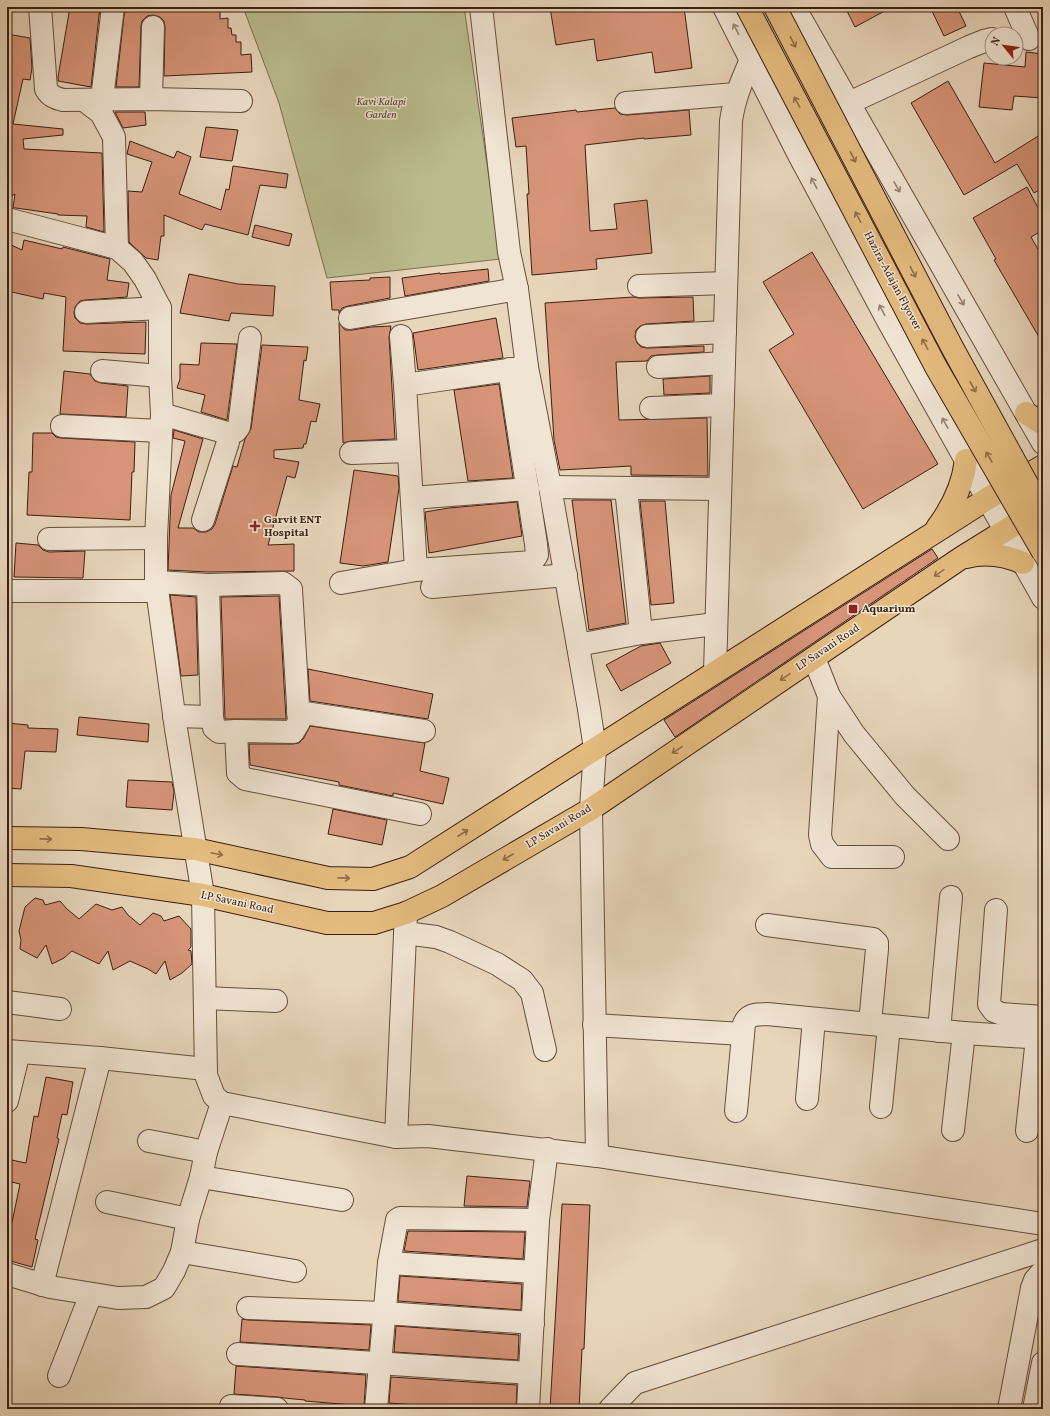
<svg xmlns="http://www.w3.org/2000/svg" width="1050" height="1416" font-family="Vollkorn,serif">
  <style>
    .green { fill: #babc8d; stroke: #7a6e4f }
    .building { fill: #d79479; stroke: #3b1f11 }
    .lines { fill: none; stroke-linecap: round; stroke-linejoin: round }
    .minor-casing { stroke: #664d3c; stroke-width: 24 }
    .major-casing { stroke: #3b1f11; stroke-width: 24 }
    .minor { stroke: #f0e4d3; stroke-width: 22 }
    .major { stroke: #e4bb7e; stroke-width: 22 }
    .highway-bridge-casing { stroke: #3b1f11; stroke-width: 24; stroke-linecap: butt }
    .highway-bridge { stroke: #e4bb7e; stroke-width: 22 }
    .oneway { stroke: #968272 }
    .oneway2 { stroke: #906d48 }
    .poi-dot { fill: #8f2418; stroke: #f0e4d3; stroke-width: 1.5 }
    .labels { text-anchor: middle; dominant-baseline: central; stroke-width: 3; stroke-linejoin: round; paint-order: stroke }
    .park-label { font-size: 11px; font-style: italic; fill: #5b4630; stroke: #f0e4d3 }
    .street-label { font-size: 11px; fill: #3b1f11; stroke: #f0e4d3 }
    .poi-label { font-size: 11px; font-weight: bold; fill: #3b1f11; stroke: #f0e4d3; text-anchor: start }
  </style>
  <rect width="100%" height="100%" fill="#e8d6bb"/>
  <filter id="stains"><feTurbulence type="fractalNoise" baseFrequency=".005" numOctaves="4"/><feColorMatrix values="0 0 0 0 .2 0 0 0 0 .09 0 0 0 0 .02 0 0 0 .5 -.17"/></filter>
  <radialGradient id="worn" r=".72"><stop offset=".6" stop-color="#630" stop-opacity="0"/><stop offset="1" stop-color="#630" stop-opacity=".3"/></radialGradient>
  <!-- green -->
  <path class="green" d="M243 7H464L501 259 327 278 279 103Z"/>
  <!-- building -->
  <g class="building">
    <path d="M70 7H100L91 87 58 81V77Z"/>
    <path d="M125 7H220V19L228 18V28H231L232 35H236V42H241V55L251 54 252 72 164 76 165 27 164 21 160 17 153 15 147 16 142 21 141 26 139 87H116Z"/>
    <path d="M550 7H684L692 68 655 73 652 52 597 61 594 39 556 45Z"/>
    <path d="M845 7H892L855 27Z"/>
    <path d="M930 7H957L966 26 944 36Z"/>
    <path d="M7 34 30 38 32 68 30 80 23 79 13 124 63 129V135L23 139 24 149 102 153 104 232 86 227 87 216 58 215V214L16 208H13L15 194 7 199Z"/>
    <path d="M1026 52 1043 54V98L1014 96 1012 110 979 107 984 63 1025 67Z"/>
    <path d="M948 81 995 163 1043 133V188L1034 193 1017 164 964 195 911 103Z"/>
    <path d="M615 108 620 114 627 115 689 110 691 135 644 139V138L585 145 590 231 617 229 614 204 647 200 652 253 596 259 597 269 532 275 527 194H529L526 146 516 147 512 118 576 110 577 112Z"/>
    <path d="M115 112H145L146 125 123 128Z"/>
    <path d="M206 127 238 130 232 161 200 157Z"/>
    <path d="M130 141 174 158 177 151 191 157 179 194 221 210 226 189 229 190 233 166 288 174 286 188 260 185 248 235 205 224 202 230 164 215V236H161L158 260 146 258 129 242 128 191 142 192 152 162 127 154Z"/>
    <path d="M1027 187 1043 217V230L1031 237 1043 258V344L994 260 996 259 973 218Z"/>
    <path d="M255 225 292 234 289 246 252 237Z"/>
    <path d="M24 240 62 249 63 247 110 259 107 280 129 283 127 297 85 300 80 301 75 307 74 313 75 318 80 323 87 324 146 322 145 354 63 351 66 297 44 293 43 299 7 291V243L22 250Z"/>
    <path d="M812 252 938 464 863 509 769 350 794 334 763 282Z"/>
    <path d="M488 269 489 281 405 296 402 278 440 273V274Z"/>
    <path d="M189 274 238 284 275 286 273 316 231 313 229 321 180 313Z"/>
    <path d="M390 277V298L348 306 342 308 339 313V310H332L330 282 370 280V278Z"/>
    <path d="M633 297 639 298 693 297 694 321 646 324 640 326 636 330 635 337 637 343 641 347 647 348 704 346V352L657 355 651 356 647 361 616 362 619 420 707 418 708 476 631 475V466L560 470 554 440 545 303Z"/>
    <path d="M496 318 503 358 418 370 413 333Z"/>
    <path d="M339 323 345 330H352L371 327 391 326 389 337 395 439 351 441 343 443Z"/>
    <path d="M201 343 237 344 227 420 201 412 205 395 177 388 180 379V364L199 365Z"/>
    <path d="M262 345 308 347 306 361 304 360 299 400 320 404 316 422 311 421 306 444H304L303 448 274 450V458L299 462 295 478 287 476 268 545 294 544V571L208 572 168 570 171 495 185 441 173 438 174 430 203 439 178 528H193L199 532H206L212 529 215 524 233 466 237 467 245 439 251 429Z"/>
    <path d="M64 371 90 374 95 381 101 383 128 386 126 417 60 414Z"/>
    <path d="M710 376V393L664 395 663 379Z"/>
    <path d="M499 384 513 478 468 481 454 390Z"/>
    <path d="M33 433H52L56 437 61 438 135 442 134 472H132L130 520 27 515 29 472H32Z"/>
    <path d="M354 470 398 476 399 488 388 562 363 566 340 563Z"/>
    <path d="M572 500H611L626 623 589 630Z"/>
    <path d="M640 501H665L674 603 651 605Z"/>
    <path d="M517 502 522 536 429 553 425 512 449 508Z"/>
    <path d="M16 543 38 545 43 550 49 552 85 551 83 578 14 577Z"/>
    <path d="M932 549 938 558 675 737 664 720Z"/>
    <path d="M170 595 196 597 198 675 181 676Z"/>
    <path d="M279 596 286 719H225L221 597Z"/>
    <path d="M660 643 671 663 621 691 606 665 641 646Z"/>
    <path d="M308 669 433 694 428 719 310 701Z"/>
    <path d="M79 717 149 724 148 742 77 735Z"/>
    <path d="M7 723 28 725V728L58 729 56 752 25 751 21 789 7 788Z"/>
    <path d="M310 726 425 743 420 771 449 778 443 804 393 793V796L339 785V782L250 765 249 744H293L299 743 304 738Z"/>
    <path d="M128 780 172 782 174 792 172 810 126 807Z"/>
    <path d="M333 809 387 820 382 845 328 834Z"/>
    <path d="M35 898 43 900 45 905 60 901 67 909 79 919 96 904 112 910 122 907 128 915 140 925 153 913 161 916 164 921 179 916 191 929V947L188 950 191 951 192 964 182 973 170 980 165 961 156 974 148 969 130 961 113 970 108 951 99 964 72 951 64 958 52 964 46 945 37 958 20 949 21 940 19 931 25 907Z"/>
    <path d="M46 1077 73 1082 67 1115 62 1114 57 1138 59 1139 35 1239 38 1240 32 1267 7 1260V1237H9L20 1184 7 1181V1159L26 1163 34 1116 38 1117Z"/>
    <path d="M467 1176 530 1181 527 1207 464 1206Z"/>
    <path d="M562 1204 590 1205 584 1349H582L579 1409H550Z"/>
    <path d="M408 1231 525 1232 523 1259 404 1251Z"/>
    <path d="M400 1276 522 1284 521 1310 398 1301Z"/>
    <path d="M242 1319 248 1320 371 1325 369 1350 240 1342Z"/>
    <path d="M396 1326 519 1335 518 1360 394 1352Z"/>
    <path d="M236 1366 366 1375 364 1406 305 1401V1400L284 1398 278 1397 234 1394Z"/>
    <path d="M391 1377 517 1385 516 1409H457V1408L389 1403Z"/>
  </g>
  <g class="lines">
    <defs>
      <g id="minor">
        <path d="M40 7 46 89C50 96 55 98 63 100L151 99 241 101"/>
        <path d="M724 7 798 153 887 319 1043 598"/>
        <path d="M794 7 1043 443"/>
        <path d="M1015 7 1029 39"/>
        <path d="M102 99 113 7"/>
        <path d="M151 99 153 27"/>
        <path d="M84 100 101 113 114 137 117 248"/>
        <path d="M626 103 736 94"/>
        <path d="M849 103 969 47 984 41 992 39"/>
        <path d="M7 219 117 248 133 262 145 279 160 308V376L162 414 156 538V582L176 729 203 895 206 1075 214 1096 222 1103 396 1137 428 1136 597 1156 591 809 595 749 589 709 550 487 527 367 517 289 509 252 481 7"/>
        <path d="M639 286 726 283"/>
        <path d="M86 312 160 308"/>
        <path d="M350 318 517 289"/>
        <path d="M401 336 405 385"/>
        <path d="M647 336 725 332"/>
        <path d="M658 367 724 363"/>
        <path d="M509 369 536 544 537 555 532 562 416 570 405 385 527 367"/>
        <path d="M102 371 160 376"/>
        <path d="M651 408 723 405"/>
        <path d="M162 414 224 432 228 436V442L203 520"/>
        <path d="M62 426 160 431"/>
        <path d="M228 436 236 431 239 427 250 338"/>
        <path d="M351 453 409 451"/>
        <path d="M550 487 720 489"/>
        <path d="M626 488 641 633"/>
        <path d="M412 498 528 489"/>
        <path d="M49 539 156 538"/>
        <path d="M156 582 208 585 283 583 291 589 299 722 293 732 236 731 219 732 214 728 212 717 208 585"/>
        <path d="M341 583 416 570"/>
        <path d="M432 587 566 575"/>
        <path d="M7 591H158"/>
        <path d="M578 645 641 633 716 624"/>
        <path d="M814 658 829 696 820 835 822 844 832 857H893"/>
        <path d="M715 672 731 121C734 99 742 80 751 60"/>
        <path d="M829 696 854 734 905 796 948 839"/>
        <path d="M298 712 424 731"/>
        <path d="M174 716 212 717"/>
        <path d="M236 731 238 773 245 779 420 814"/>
        <path d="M996 910 989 1004 994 1011 1002 1014 1043 1017"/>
        <path d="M767 925 873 939 877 943V949L870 1023"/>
        <path d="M405 933 436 937 450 942 497 964 522 980 532 993 545 1050"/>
        <path d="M205 998 276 1001"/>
        <path d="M7 1002 60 1009"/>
        <path d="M594 1025 743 1034"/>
        <path d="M939 1031 951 897"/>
        <path d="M7 1051 100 1058 206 1069"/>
        <path d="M807 1099 814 1019"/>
        <path d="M7 1101 19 1052"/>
        <path d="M881 1107 889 1026"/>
        <path d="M736 1111 744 1024C749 1013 757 1015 767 1014L964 1033 1043 1038"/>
        <path d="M953 1130 964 1033"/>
        <path d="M1027 1131 1037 1038"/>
        <path d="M396 1137 406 913"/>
        <path d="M149 1141 206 1152"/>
        <path d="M597 1156 1043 1224"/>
        <path d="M201 1177 342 1200"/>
        <path d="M107 1202 188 1219"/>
        <path d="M182 1252 295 1271"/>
        <path d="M389 1263 535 1272"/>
        <path d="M7 1274 50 1287 118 1298 146 1297 164 1288 174 1271 182 1252 188 1219 201 1177 206 1152 222 1103"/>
        <path d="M42 1285 100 1058"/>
        <path d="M248 1308 384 1313 533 1323"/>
        <path d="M238 1354 530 1373"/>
        <path d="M59 1376 91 1294"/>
        <path d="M231 1406 277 1409"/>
        <path d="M376 1409 389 1263 397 1220 400 1218 538 1220"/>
        <path d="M528 1409 538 1220 547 1149"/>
        <path d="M610 1409 635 1383 1043 1250"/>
        <path d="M1009 1409 1032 1288 1035 1280 1043 1271"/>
        <path d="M1034 1409 1043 1363"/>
      </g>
      <g id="major">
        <path d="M1026 413 1043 424"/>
        <path d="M937 528C952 508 963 485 966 460"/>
        <path d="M966 557C986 552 1005 555 1023 563"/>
        <path d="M7 838 81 839 195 849 328 878 373 879 410 867 987 499 1043 466"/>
        <path d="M7 875 71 876 203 895 327 923H374L406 913 442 896 591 809 961 558 1040 509"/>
      </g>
    </defs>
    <!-- minor casing -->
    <use href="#minor" class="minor-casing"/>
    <!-- major casing -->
    <use href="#major" class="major-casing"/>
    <!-- minor -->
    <use href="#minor" class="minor"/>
    <!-- major -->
    <use href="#major" class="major"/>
    <defs>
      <g id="highway-bridge">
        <path d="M747 7 936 367 1043 552"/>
        <path d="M775 7 952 347 1043 513"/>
      </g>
    </defs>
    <!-- highway-bridge casing -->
    <use href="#highway-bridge" class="highway-bridge-casing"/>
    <!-- highway-bridge -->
    <use href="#highway-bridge" class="highway-bridge"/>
  </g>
  <!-- one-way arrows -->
  <defs><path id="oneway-shaft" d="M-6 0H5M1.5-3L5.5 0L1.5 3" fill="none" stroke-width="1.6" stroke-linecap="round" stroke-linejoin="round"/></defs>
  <g class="oneway">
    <use href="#oneway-shaft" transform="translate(736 29) rotate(-117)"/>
    <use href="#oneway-shaft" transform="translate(814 183) rotate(-118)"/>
    <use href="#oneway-shaft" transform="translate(897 187) rotate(60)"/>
    <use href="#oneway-shaft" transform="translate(961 300) rotate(60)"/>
    <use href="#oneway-shaft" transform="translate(882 310) rotate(-118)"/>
    <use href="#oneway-shaft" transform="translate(945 423) rotate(-119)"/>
  </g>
  <g class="oneway2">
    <use href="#oneway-shaft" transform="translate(793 42) rotate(63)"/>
    <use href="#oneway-shaft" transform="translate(797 102) rotate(-118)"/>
    <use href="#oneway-shaft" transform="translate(853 157) rotate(63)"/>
    <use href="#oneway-shaft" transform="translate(858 217) rotate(-118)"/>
    <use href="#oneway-shaft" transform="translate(913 272) rotate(63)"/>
    <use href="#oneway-shaft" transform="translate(925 344) rotate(-118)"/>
    <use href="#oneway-shaft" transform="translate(973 387) rotate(61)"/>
    <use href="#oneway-shaft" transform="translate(989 457) rotate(-120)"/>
    <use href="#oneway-shaft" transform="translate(939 573) rotate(146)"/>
    <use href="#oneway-shaft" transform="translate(785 677) rotate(146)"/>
    <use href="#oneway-shaft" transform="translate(677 750) rotate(146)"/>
    <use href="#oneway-shaft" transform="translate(463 833) rotate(-33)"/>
    <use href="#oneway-shaft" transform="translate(46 839) rotate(1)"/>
    <use href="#oneway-shaft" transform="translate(217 854) rotate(12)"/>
    <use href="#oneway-shaft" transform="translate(508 857) rotate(150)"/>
    <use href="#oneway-shaft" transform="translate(344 878) rotate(1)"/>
  </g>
  <!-- markers -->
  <g class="poi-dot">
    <path d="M253 520h4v4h4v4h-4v4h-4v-4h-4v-4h4z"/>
    <rect x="848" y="604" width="10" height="10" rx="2"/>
  </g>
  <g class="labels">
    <!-- park labels -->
    <g class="park-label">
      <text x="381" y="102">Kavi Kalapi<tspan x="381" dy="13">Garden</tspan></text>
    </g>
    <!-- street labels -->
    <g class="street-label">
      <text transform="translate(892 281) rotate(62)">Hazira-Adajan Flyover</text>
      <text transform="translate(828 648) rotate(-34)">LP Savani Road</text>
      <text transform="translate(559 827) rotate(-31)">LP Savani Road</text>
      <text transform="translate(237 903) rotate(12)">LP Savani Road</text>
    </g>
    <!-- poi labels -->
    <g class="poi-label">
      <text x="264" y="520">Garvit ENT<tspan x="264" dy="13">Hospital</tspan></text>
      <text x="862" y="609">Aquarium</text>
    </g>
  </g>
  <!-- margin -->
  <rect width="1050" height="1416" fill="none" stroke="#e8d6bb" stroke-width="24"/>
  <rect x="8" y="8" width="1034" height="1400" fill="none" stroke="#3b1f11" stroke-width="2"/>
  <rect x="12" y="12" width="1026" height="1392" fill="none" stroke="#3b1f11"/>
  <!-- north arrow -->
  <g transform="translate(1004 46) rotate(299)"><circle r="19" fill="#f0e4d3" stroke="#a89585"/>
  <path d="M0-3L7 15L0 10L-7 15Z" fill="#8f2418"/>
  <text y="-6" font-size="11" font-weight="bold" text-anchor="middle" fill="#3b1f11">N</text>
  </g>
  <rect width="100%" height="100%" filter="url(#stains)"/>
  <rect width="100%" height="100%" fill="url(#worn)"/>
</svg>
